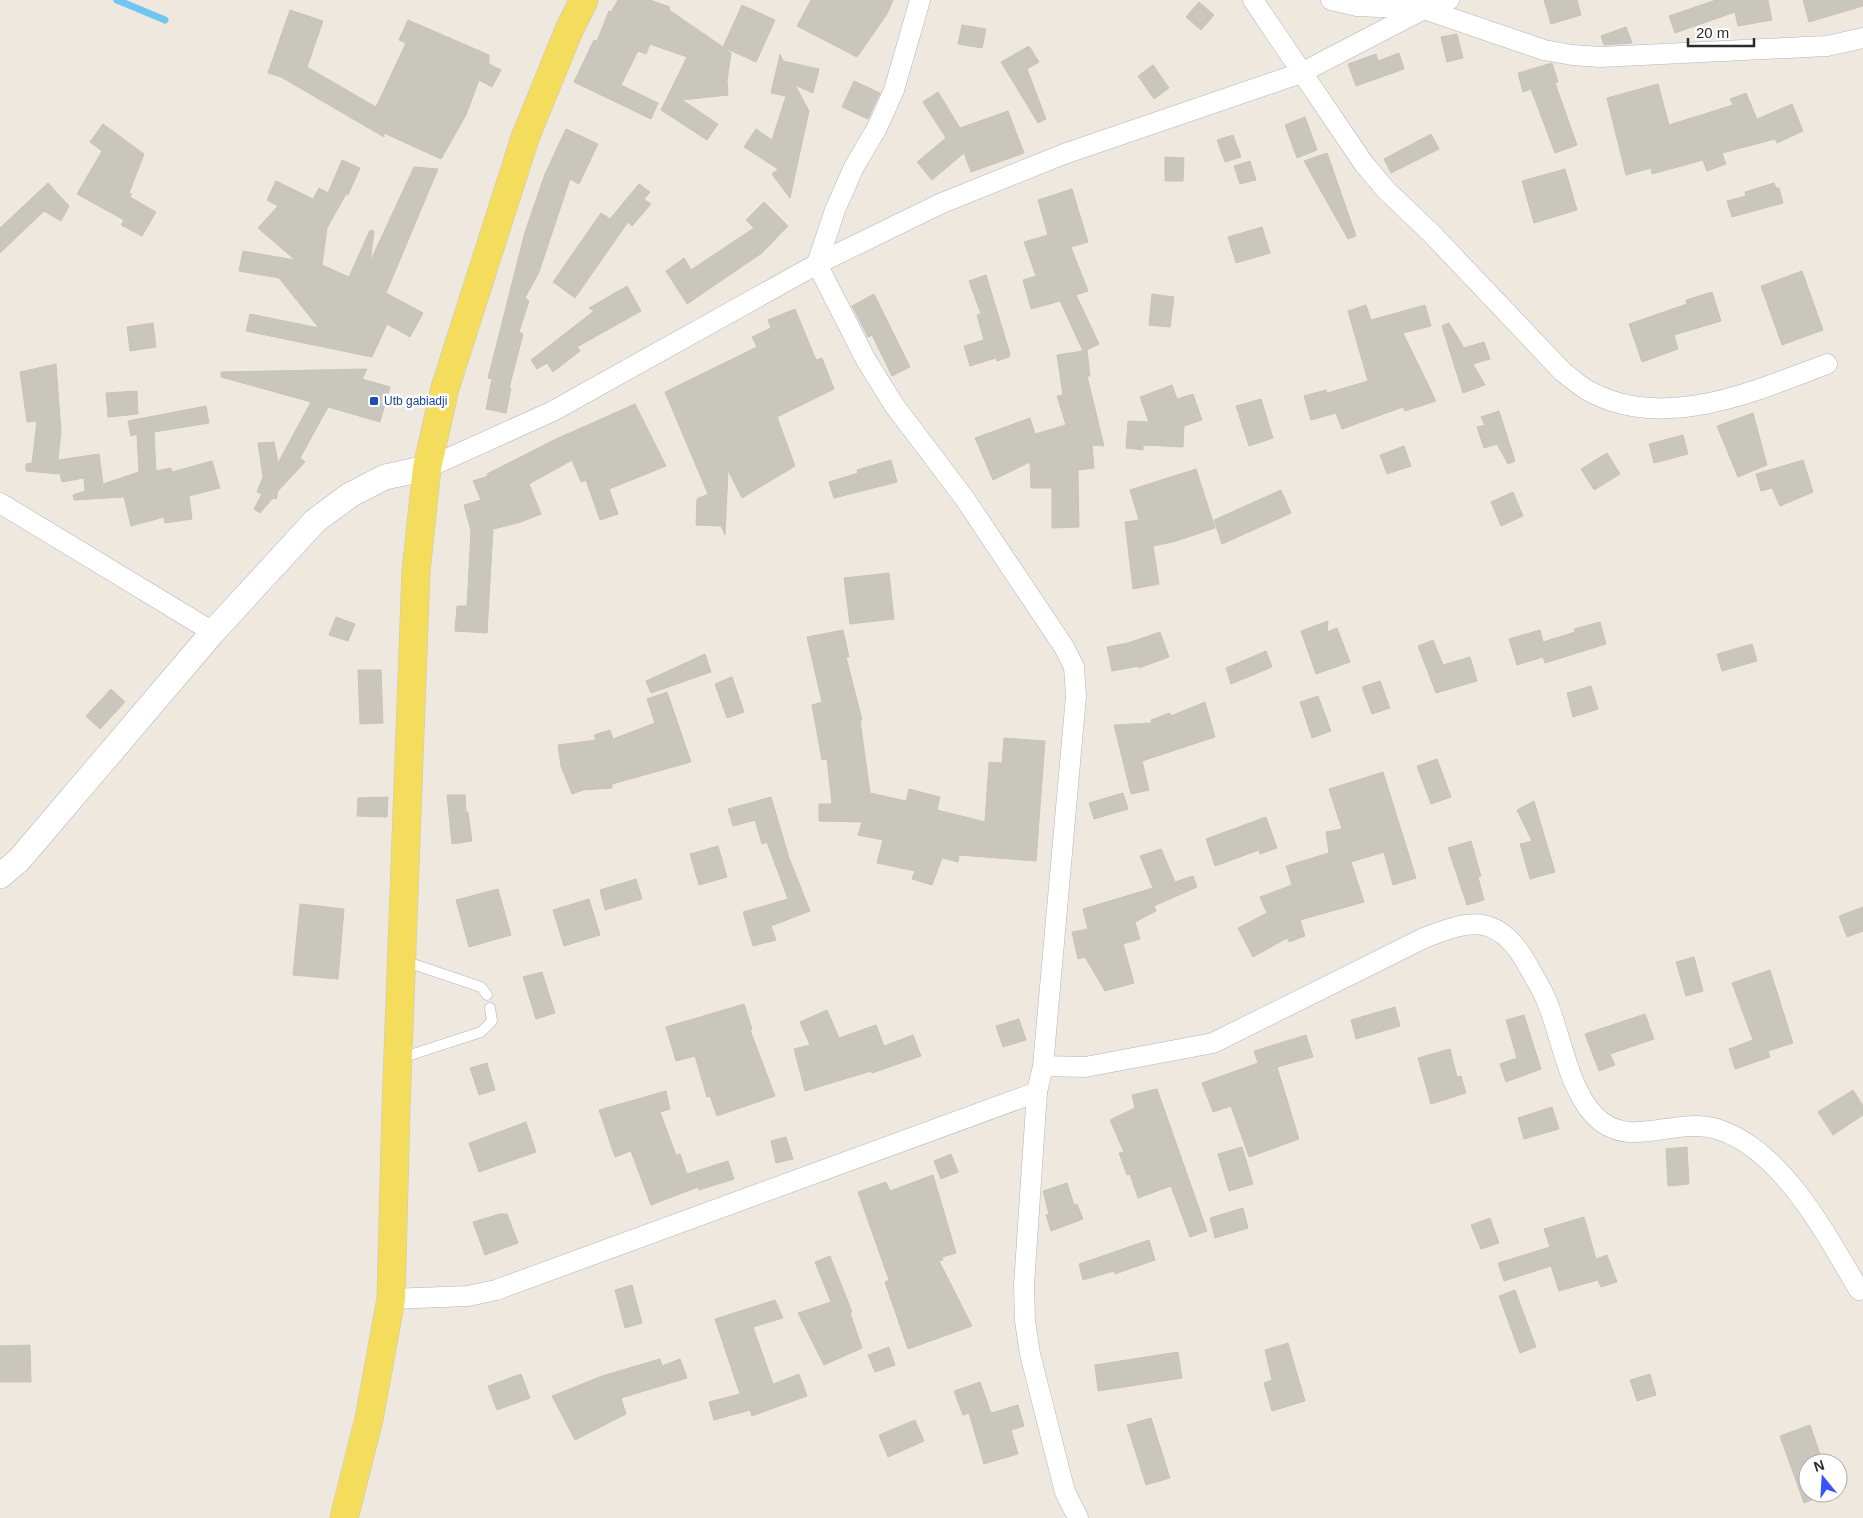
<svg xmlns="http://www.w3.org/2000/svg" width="1863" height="1518" font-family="Helvetica,sans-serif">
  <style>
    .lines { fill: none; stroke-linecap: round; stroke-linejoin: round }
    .stream { stroke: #70c5f1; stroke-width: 7 }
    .building { fill: #c9c6bd; stroke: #cac4b7 }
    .service-casing { stroke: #b2b3c0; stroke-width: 11 }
    .minor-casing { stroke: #b2b3c0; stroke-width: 21 }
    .tertiary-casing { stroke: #b2b3c0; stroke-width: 26 }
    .primary-casing { stroke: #c8c8c8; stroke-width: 29 }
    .service { stroke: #fff; stroke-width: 10 }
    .minor { stroke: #fff; stroke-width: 20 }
    .tertiary { stroke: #fff; stroke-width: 25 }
    .primary { stroke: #f4dc5d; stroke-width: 28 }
    .transit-dot { fill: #1a4fb4; stroke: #fff; stroke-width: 2 }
    .labels { text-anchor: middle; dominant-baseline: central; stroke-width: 5; stroke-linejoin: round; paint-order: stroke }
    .transit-label { font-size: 12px; fill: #164399; stroke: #fff; text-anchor: start }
  </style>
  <rect width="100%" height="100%" fill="#eee8de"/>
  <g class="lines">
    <!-- stream -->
    <path class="stream" d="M117 0 165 20"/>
  </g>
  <!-- building -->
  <g class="building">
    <path d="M618 0H650L670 7 669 10 723 47 742 5 775 20 756 62 723 47 731 53 727 81 728 95 682 100 718 124 707 140 661 110 687 57 650 44 646 54 638 51 621 85 658 103 651 119 574 82 594 40 597 41 609 11 611 12Z"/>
    <path d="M811 0H893L887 14 857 57 797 26Z"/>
    <path d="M1544 0H1577L1581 15 1551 24Z"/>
    <path d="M1716 0H1768L1772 20 1738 26 1735 12 1675 33 1669 16Z"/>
    <path d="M1803 0H1863V6L1809 22Z"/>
    <path d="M1199 2 1214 15 1201 30 1186 17Z"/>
    <path d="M290 10 323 21 307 67 376 107 406 43 399 40 408 20 489 55V64L501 70 492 87 479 80 466 115 441 159 384 133V137L281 77 268 73Z"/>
    <path d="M962 25 986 29 982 48 958 44Z"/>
    <path d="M1626 27 1632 43 1604 45 1601 36Z"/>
    <path d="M1457 34 1463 58 1447 62 1441 37Z"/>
    <path d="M1029 46 1039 62 1027 69 1046 119 1038 123 1001 62Z"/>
    <path d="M1399 53 1404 69 1356 86 1348 64 1376 54 1378 61Z"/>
    <path d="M780 54 783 61 819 69 813 93 795 85 809 111 790 198 772 174 778 169 744 147 756 129 772 140 786 96 771 93Z"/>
    <path d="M1552 63 1558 82 1555 83 1577 145 1555 153 1531 89 1523 92 1518 73Z"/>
    <path d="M1153 65 1169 88 1154 99 1138 76Z"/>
    <path d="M854 81 880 93 868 119 842 107Z"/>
    <path d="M1658 84 1669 125 1733 105 1730 99 1746 93 1757 119 1792 104 1803 131 1777 143 1775 139 1722 153 1726 164 1707 171 1703 160 1652 174 1651 168 1626 175 1607 98Z"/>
    <path d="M938 92 960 128 1008 111 1024 153 971 172 964 153 932 180 917 162 946 138 923 102Z"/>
    <path d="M1305 117 1317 150 1297 158 1285 125Z"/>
    <path d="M103 124 144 154 129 193 132 194 130 197 156 212 142 236 121 225 124 220 77 194 102 151 90 142Z"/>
    <path d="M566 129 598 144 579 184 570 179 539 272 525 298 529 301 519 332 523 334 509 388H511L506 413 486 409 492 379 488 378 525 232 545 174Z"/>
    <path d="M1431 134 1439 149 1391 173 1384 159Z"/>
    <path d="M1233 135 1241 157 1225 162 1217 140Z"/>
    <path d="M1327 153 1356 236 1348 239 1304 161Z"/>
    <path d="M1165 157 1184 158 1183 181H1165Z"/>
    <path d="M342 160 360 168 348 195 346 194 327 228 322 265 349 277 370 230 374 231 370 262 414 167 438 169 386 293 423 313 410 337 387 324 372 357 246 331 250 314 319 328 279 278 239 271 243 251 295 260 258 228 278 206 267 200 276 181 313 199 319 188 328 193Z"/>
    <path d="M1250 161 1256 180 1240 184 1234 166Z"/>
    <path d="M1565 169 1577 210 1534 223 1522 181Z"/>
    <path d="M48 183 69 206 61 221 44 211 0 253V228Z"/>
    <path d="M1774 183 1776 188H1779L1783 203 1732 217 1727 201 1746 196 1745 192Z"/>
    <path d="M639 184 650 192 644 199 651 204 632 226 628 222 575 298 553 282 601 213 610 219Z"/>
    <path d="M1072 189 1088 242 1071 247 1088 291 1076 295 1099 344 1084 351 1087 350 1090 376H1087L1104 446 1092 445 1094 468 1078 470 1079 527 1052 528V488H1031L1030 462 993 480 975 438 1030 418 1035 434 1066 425 1057 396 1063 395 1057 355 1083 351 1060 301 1031 309 1023 280 1036 276 1024 242 1048 235 1038 200Z"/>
    <path d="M764 202 788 226 762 253 687 304 666 271 684 258 691 270 754 228 746 220Z"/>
    <path d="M1262 227 1270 253 1236 263 1228 237Z"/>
    <path d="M1802 271 1823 330 1782 345 1761 286Z"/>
    <path d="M986 275 1010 354 1009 357 997 361 996 358 970 366 964 346 984 340 977 315 981 314 969 281Z"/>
    <path d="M627 286 641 311 577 347 580 351 553 372 547 363 537 369 531 360 594 311 589 308Z"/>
    <path d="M1712 292 1721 321 1674 335 1678 349 1642 362 1629 324 1687 304 1686 300Z"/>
    <path d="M874 294 910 367 892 376 872 335 868 337 852 306Z"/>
    <path d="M1152 294 1174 297 1170 327 1149 325Z"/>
    <path d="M1366 305 1371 320 1425 305 1431 326 1403 333 1436 401 1405 411 1403 407 1342 429 1336 413 1311 420 1304 396 1326 390 1327 393 1368 381 1348 311Z"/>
    <path d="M795 309 816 360 822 358 834 389 777 417 795 466 742 498 728 470 725 535 721 526 696 525 697 499 708 494 665 392 757 347 752 337 771 328 768 320Z"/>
    <path d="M153 323 156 347 130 351 127 327Z"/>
    <path d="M1449 323 1464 348 1484 342 1490 359 1473 364 1485 385 1463 393 1442 326Z"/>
    <path d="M56 364 61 432 58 460 99 454 103 484 139 472 137 434 131 436 128 421 206 406 209 423 154 432 156 471 171 468 172 472 212 461 220 488 189 496 192 519 165 523 164 517 131 526 124 497 74 500 73 495 85 491 84 478 62 482 60 474 26 471V464L32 463 37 421 27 422 20 372Z"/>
    <path d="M367 369 362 379 390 387 380 422 328 407 300 458 305 462 278 491 276 499 273 498 260 513 254 509 262 494 257 492 263 477 258 443 274 442 278 463 311 402 221 377V372Z"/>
    <path d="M1172 385 1177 399 1193 394 1202 420 1184 426 1183 447 1143 445V450L1126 448 1128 421 1149 422 1140 397Z"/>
    <path d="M137 391 138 414 108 417 106 393Z"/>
    <path d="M1261 399 1273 438 1249 446 1236 406Z"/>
    <path d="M635 404 666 466 609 489 618 514 600 520 586 480 581 482 572 460 529 484 541 514 521 522 493 529 487 633 455 631 457 606H467L471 531 464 505 481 500 473 481 488 476 487 474 556 439Z"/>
    <path d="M1499 411 1515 461 1508 464 1497 444 1484 448 1477 427 1485 425 1481 417Z"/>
    <path d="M1753 413 1767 465 1738 477 1717 426Z"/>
    <path d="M1683 435 1688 454 1654 463 1649 444Z"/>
    <path d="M1404 446 1411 466 1387 474 1380 455Z"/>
    <path d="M1607 453 1620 474 1594 490 1581 469Z"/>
    <path d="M891 460 897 482 834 498 829 482 858 473 857 470Z"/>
    <path d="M1803 460 1813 492 1780 506 1772 488 1761 491 1756 474Z"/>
    <path d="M1196 469 1215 528 1173 542 1153 546 1159 584 1133 589 1125 522 1139 520 1130 490Z"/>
    <path d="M1281 490 1291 513 1222 544 1214 520Z"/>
    <path d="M1513 492 1523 516 1501 526 1491 502Z"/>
    <path d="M889 573 894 619 850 624 844 578Z"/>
    <path d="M336 617 355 624 348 641 329 635Z"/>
    <path d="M1328 621 1327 632 1337 628 1350 662 1316 674 1301 631Z"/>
    <path d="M1600 622 1606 644 1545 663 1543 657 1517 665 1509 639 1540 630 1543 642 1575 632 1574 629Z"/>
    <path d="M843 630 849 657H846L862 720H860L870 793 906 801 909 789 940 797 937 810 985 822 989 762 1002 763 1004 738 1045 741 1036 861 959 855 958 862 942 858 932 885 912 879 915 871 877 863 883 840 858 835 862 822 819 821V804H832L827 759 822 760 812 705 822 702 807 637Z"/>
    <path d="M1160 632 1169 657 1139 668V666L1112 671 1107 647 1128 643Z"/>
    <path d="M1433 640 1443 665 1470 657 1477 681 1436 693 1418 646Z"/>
    <path d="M1752 644 1757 661 1722 671 1717 654Z"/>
    <path d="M1266 651 1272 667 1231 684 1226 668Z"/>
    <path d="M705 654 711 672 651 693 646 681Z"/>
    <path d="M358 670H381L383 723 360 724Z"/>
    <path d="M732 677 744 712 727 718 715 684Z"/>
    <path d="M1380 681 1390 708 1372 714 1362 687Z"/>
    <path d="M1591 686 1598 709 1573 717 1567 693Z"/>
    <path d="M111 689 125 702 100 729 86 716Z"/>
    <path d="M667 692 691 762 612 784V788L583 790 572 794 561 766 558 745 596 740 594 735 610 730 613 739 655 723 647 699Z"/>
    <path d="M1318 696 1331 731 1312 738 1300 702Z"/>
    <path d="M1205 702 1215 737 1142 761 1149 790 1131 794 1114 725 1152 723 1151 720 1170 713 1171 716Z"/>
    <path d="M1437 759 1451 797 1431 804 1417 766Z"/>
    <path d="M1383 772 1416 878 1393 885 1384 852 1351 862 1364 902 1300 920 1305 936 1289 942 1287 938 1253 957 1238 928 1267 913 1260 897 1292 885 1286 866 1329 853 1326 832 1342 829 1329 789Z"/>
    <path d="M1123 793 1128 809 1094 819 1089 803Z"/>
    <path d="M447 795H465L466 812H468L472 841 452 844Z"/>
    <path d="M388 797 387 817 357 816 358 798Z"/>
    <path d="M771 797 789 858 810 911 771 926 776 940 753 946 743 912 788 899 767 842 762 844 755 820 733 826 728 809Z"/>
    <path d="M1534 801 1555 872 1530 879 1520 844 1532 841 1517 810Z"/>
    <path d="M1266 817 1277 848 1260 854 1259 850 1215 866 1206 839Z"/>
    <path d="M1471 841 1481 876 1478 877 1484 900 1467 905 1448 848Z"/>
    <path d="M718 846 727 877 699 885 690 854Z"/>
    <path d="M1161 849 1175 882 1193 876 1197 887 1154 906 1156 911 1135 922 1140 939 1123 944 1134 983 1105 991 1085 957 1078 959 1072 932 1088 929 1083 909 1153 888 1140 856Z"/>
    <path d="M636 879 642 899 605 910 600 890Z"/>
    <path d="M498 889 511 935 469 947 456 900Z"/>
    <path d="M589 899 600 935 564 946 553 910Z"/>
    <path d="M300 904 344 909 338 979 293 975Z"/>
    <path d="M1863 907V931L1847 937 1839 916Z"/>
    <path d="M1694 957 1703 991 1686 996 1676 962Z"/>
    <path d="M1770 970 1793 1043 1768 1051 1770 1057 1735 1069 1729 1049 1753 1040 1732 983Z"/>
    <path d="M542 972 555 1013 536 1019 523 977Z"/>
    <path d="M744 1004 752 1029 750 1030 775 1096 717 1116 710 1096 707 1097 695 1056 676 1061 666 1027Z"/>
    <path d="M1395 1007 1400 1026 1356 1039 1351 1020Z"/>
    <path d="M827 1010 839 1038 876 1025 884 1046 913 1035 921 1056 872 1073 871 1071 805 1091 794 1049 810 1045 800 1022Z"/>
    <path d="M1645 1014 1654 1039 1610 1054 1615 1065 1599 1071 1585 1034Z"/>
    <path d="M1524 1015 1541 1069 1506 1082 1500 1064 1517 1058 1506 1020Z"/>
    <path d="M1019 1019 1026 1040 1003 1047 996 1026Z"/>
    <path d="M1306 1035 1313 1057 1277 1067 1299 1139 1249 1157 1231 1106 1213 1112 1202 1083 1258 1063 1254 1051Z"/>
    <path d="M1450 1049 1457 1077 1461 1076 1466 1093 1431 1104 1418 1058Z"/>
    <path d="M487 1063 495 1090 479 1095 470 1068Z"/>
    <path d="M1157 1089 1207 1231 1190 1237 1171 1186 1138 1198 1130 1174 1127 1175 1119 1153 1124 1152 1110 1120 1135 1108 1132 1095Z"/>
    <path d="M1853 1090 1863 1106V1115L1833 1135 1818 1112Z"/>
    <path d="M666 1091 670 1109 660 1112 676 1155 680 1154 687 1174 728 1161 734 1179 699 1190 698 1187 651 1205 631 1151 615 1157 599 1110Z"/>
    <path d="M1552 1107 1559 1129 1524 1139 1518 1118Z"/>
    <path d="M526 1122 536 1152 479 1172 469 1143Z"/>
    <path d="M786 1137 793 1159 776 1163 771 1141Z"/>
    <path d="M1242 1147 1253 1184 1229 1191 1218 1154Z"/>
    <path d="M1687 1147 1689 1184 1668 1186 1666 1149Z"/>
    <path d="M951 1154 958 1172 941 1179 934 1161Z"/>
    <path d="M933 1175 956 1253 942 1257 943 1260 939 1261 972 1326 908 1349 885 1282 889 1280 858 1192 886 1182 890 1191Z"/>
    <path d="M1067 1183 1074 1205 1077 1204 1083 1219 1051 1231 1046 1215 1049 1214 1043 1191Z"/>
    <path d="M1243 1208 1248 1228 1215 1238 1210 1218Z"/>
    <path d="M500 1214H507L518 1243 485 1255 473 1222Z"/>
    <path d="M1584 1217 1596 1259 1607 1255 1617 1282 1601 1287 1598 1280 1559 1291 1551 1266 1504 1281 1498 1263 1550 1247 1544 1229Z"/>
    <path d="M1490 1218 1499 1243 1481 1249 1471 1225Z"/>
    <path d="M1149 1240 1155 1260 1115 1274 1114 1271 1083 1280 1079 1264Z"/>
    <path d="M830 1256 852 1312 850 1313 862 1348 824 1365 798 1313 831 1302 815 1262Z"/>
    <path d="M632 1285 642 1323 625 1328 615 1290Z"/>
    <path d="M1515 1290 1536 1347 1520 1353 1499 1296Z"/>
    <path d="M775 1300 783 1318 753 1327 773 1384 799 1374 807 1396 752 1416 750 1410 714 1420 709 1402 740 1394 715 1319Z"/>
    <path d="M1288 1343 1305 1401 1272 1411 1264 1383 1272 1380 1265 1350Z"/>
    <path d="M30 1345 31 1382H0V1346Z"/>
    <path d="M889 1347 895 1365 875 1372 868 1355Z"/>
    <path d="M1178 1352 1182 1378 1098 1391 1095 1365Z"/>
    <path d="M660 1359 662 1366 680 1359 687 1378 621 1398 626 1414 575 1440 552 1396 602 1376Z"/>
    <path d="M521 1374 530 1398 497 1410 488 1386Z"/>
    <path d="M1650 1374 1656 1395 1637 1401 1630 1380Z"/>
    <path d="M980 1382 991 1413 1018 1405 1024 1426 1011 1430 1018 1454 984 1464 969 1413 963 1415 954 1391Z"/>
    <path d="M1151 1418 1170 1478 1146 1485 1127 1425Z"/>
    <path d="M915 1420 924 1441 888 1457 879 1435Z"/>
    <path d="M1810 1425 1823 1463H1808V1493H1830L1804 1503 1780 1436Z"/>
  </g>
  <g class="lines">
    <defs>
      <g id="service">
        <path d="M404 961 481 987 487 995"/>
        <path d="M398 1059 481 1032 492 1021 490 1008"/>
      </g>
      <g id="minor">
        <path d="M1253 0 1364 164 1386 190 1431 233 1563 372C1571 378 1579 385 1587 390 1663 433 1755 391 1827 364"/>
        <path d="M1331 0 1357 6 1424 9 1449 0"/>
        <path d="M427 468 553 411 817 264 835 210 854 167 877 128 894 90 920 0"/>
        <path d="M0 503 213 632"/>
        <path d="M1043 1066 1085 1067 1213 1043 1424 938C1443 931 1467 920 1487 926 1505 931 1518 948 1527 964 1533 975 1540 986 1545 997 1561 1033 1567 1086 1594 1115 1629 1152 1673 1116 1717 1129 1782 1149 1827 1236 1859 1290"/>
        <path d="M391 1299 468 1296 496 1290 1037 1092"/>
        <path d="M1078 1518 1065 1492 1030 1354 1025 1321 1024 1285 1037 1092 1043 1066 1076 696 1074 667 1064 647 965 499 894 405 866 360 817 264 942 203 1064 154 1301 73 1424 9 1544 50 1572 55 1601 57 1827 46 1863 38"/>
      </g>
      <path id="tertiary" d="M0 876 19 860 213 632 315 521 350 495 385 477 427 468"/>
      <path id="primary" d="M344 1518 369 1419 391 1299 396 1108 416 571 427 468 445 388 525 138 569 30 584 0"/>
    </defs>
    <!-- service casing -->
    <use href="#service" class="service-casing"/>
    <!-- minor casing -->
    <use href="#minor" class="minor-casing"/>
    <!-- tertiary casing -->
    <use href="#tertiary" class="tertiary-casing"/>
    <!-- primary casing -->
    <use href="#primary" class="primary-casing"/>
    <!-- service -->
    <use href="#service" class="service"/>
    <!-- minor -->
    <use href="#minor" class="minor"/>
    <!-- tertiary -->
    <use href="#tertiary" class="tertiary"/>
    <!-- primary -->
    <use href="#primary" class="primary"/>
  </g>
  <!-- markers -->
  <rect class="transit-dot" x="369" y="396" width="10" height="10" rx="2.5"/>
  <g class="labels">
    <!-- transit labels -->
    <g class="transit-label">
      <text x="384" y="401">Utb gabiadji</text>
    </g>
  </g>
  <!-- north arrow -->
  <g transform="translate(1823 1478) rotate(342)"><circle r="24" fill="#ffffff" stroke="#ababab"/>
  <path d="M0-4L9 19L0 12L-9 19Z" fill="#3b51fe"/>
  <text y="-8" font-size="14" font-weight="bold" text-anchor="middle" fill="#2c2c2c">N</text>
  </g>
  <!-- scale -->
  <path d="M1688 38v8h66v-8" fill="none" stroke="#2c2c2c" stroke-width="2.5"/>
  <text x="1696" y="38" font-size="15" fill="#2c2c2c" stroke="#ffffff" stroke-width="4" paint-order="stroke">20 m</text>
</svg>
